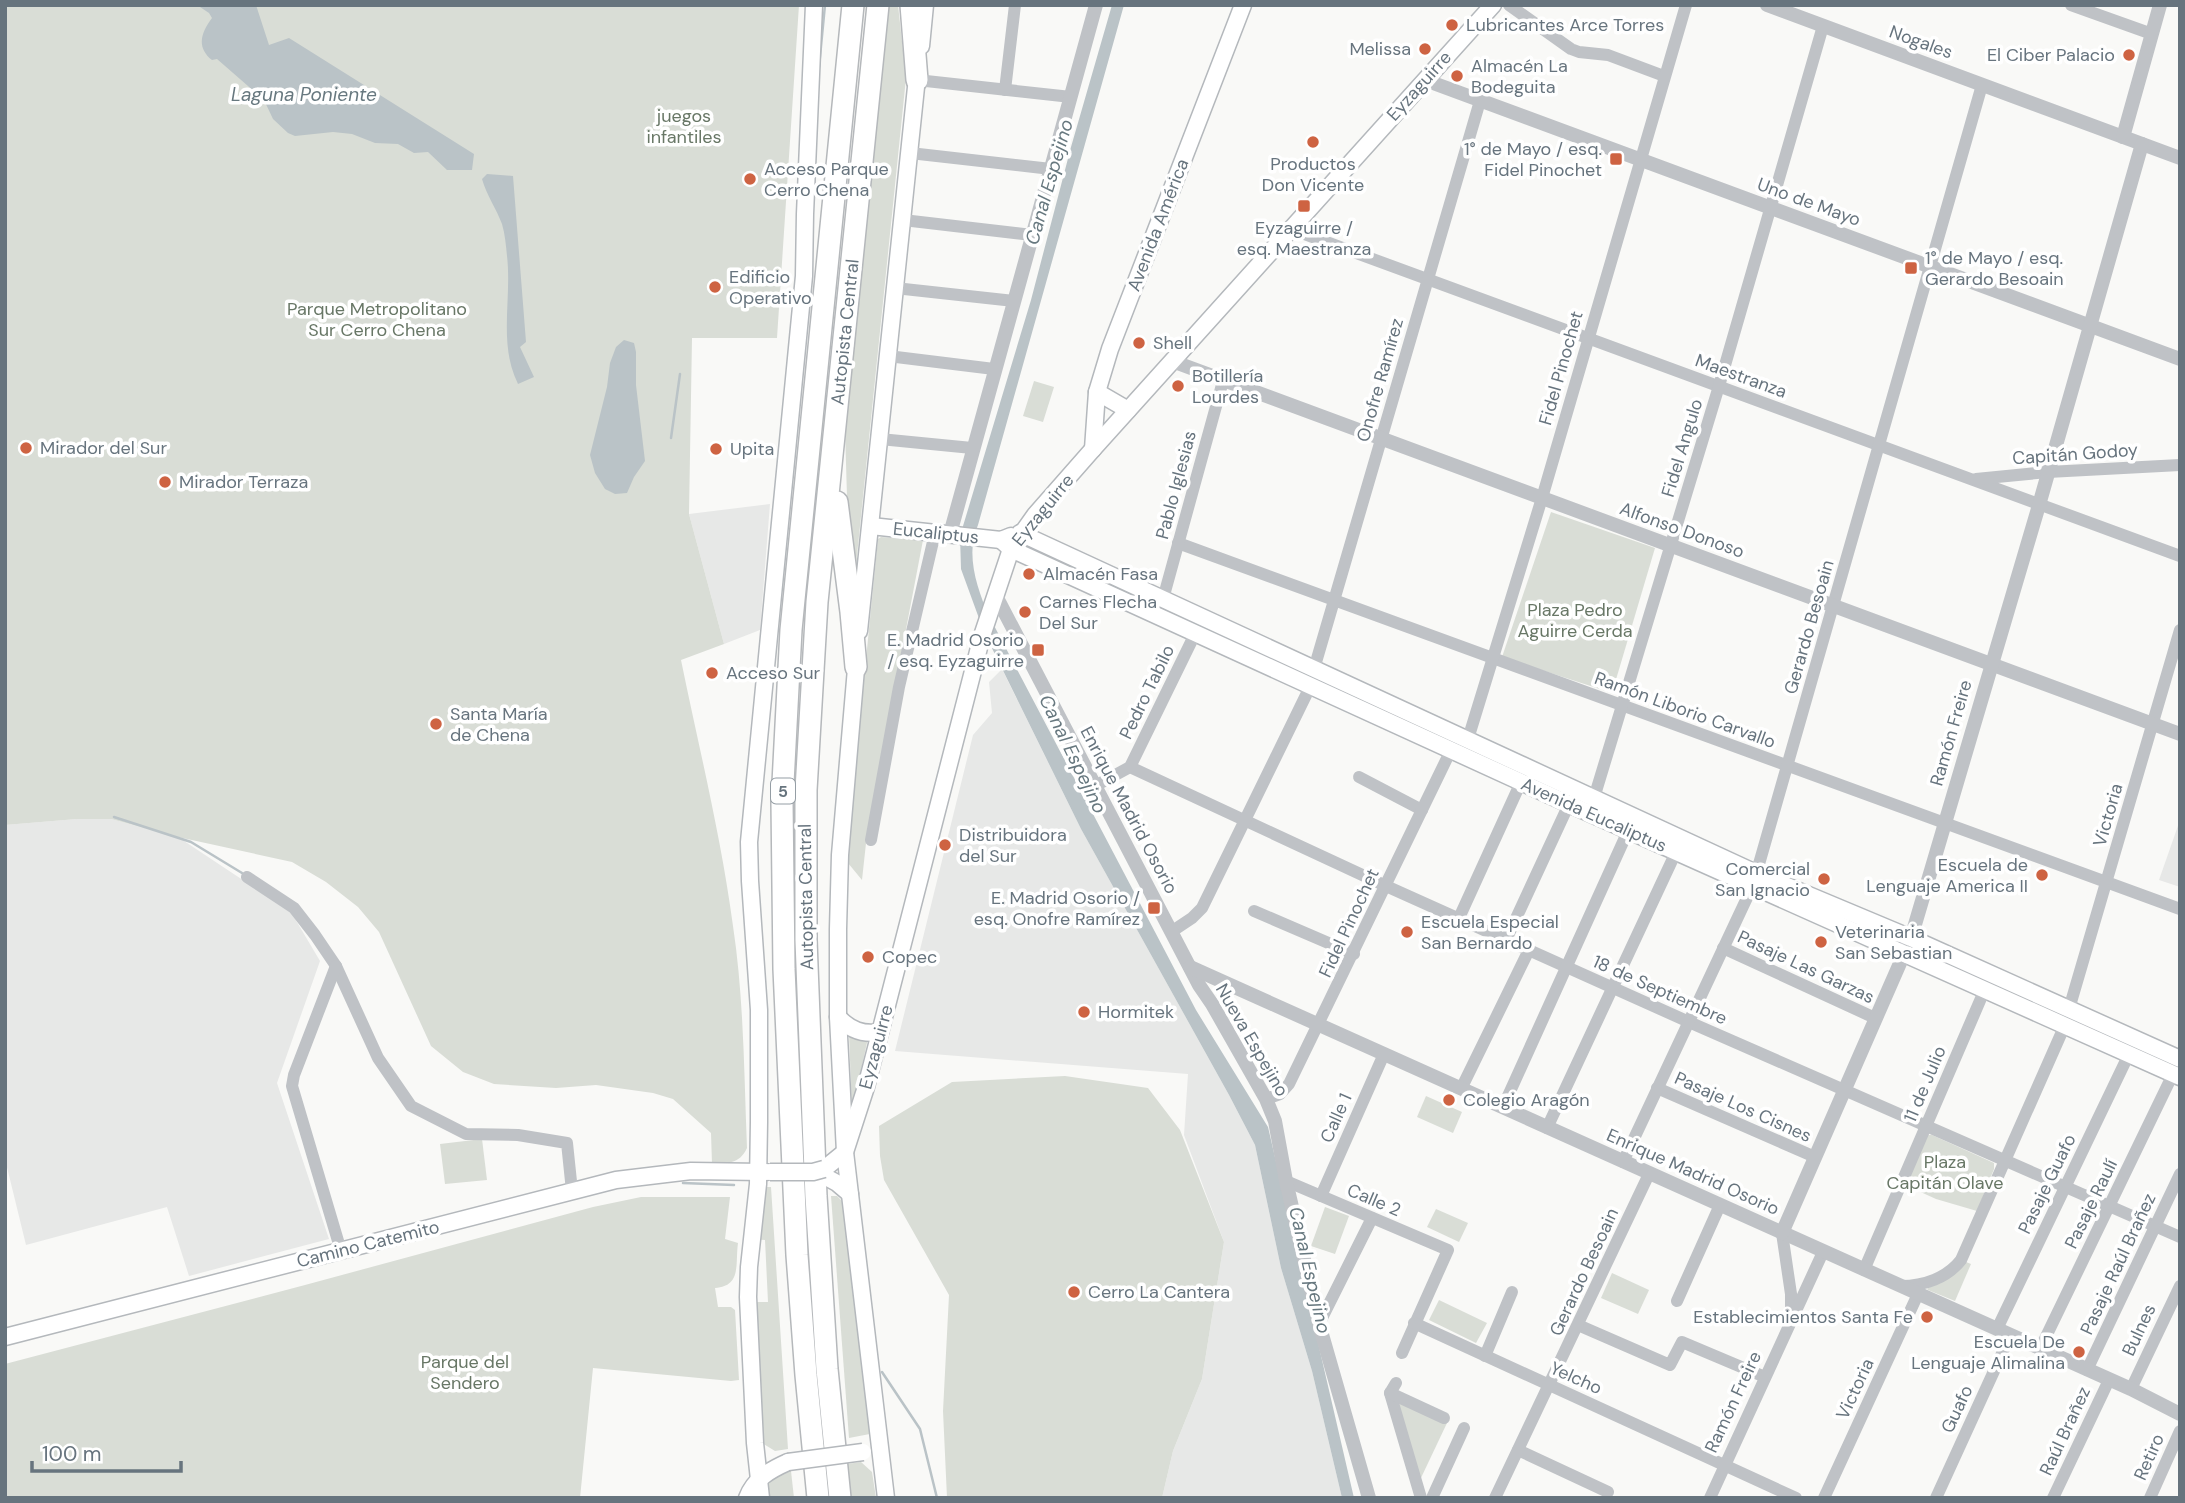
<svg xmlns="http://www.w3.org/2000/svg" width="2185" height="1503" font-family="'DM Sans',sans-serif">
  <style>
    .built { fill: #e7e8e7 }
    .green { fill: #d9ddd6 }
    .water { fill: #bac3c7 }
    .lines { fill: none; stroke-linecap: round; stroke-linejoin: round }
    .stream { stroke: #bac3c7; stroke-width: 2.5 }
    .secondary-casing { stroke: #b4b8bc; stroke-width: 19 }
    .motorway-casing { stroke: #b5b8bb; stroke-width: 24 }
    .minor { stroke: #bfc2c6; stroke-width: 12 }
    .tertiary { stroke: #bfc2c6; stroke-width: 14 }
    .secondary { stroke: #fff; stroke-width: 16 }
    .motorway { stroke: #fff; stroke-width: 21 }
    .secondary-bridge-casing { stroke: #b4b8bc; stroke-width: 19; stroke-linecap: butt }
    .secondary-bridge { stroke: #fff; stroke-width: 16 }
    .poi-dot { fill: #ce6342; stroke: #fff; stroke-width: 2.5 }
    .labels { text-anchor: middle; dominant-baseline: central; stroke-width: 7; stroke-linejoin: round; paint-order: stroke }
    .shield { fill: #fff; stroke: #959ea5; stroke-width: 2 }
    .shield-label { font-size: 16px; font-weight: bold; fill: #67747e }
    .poi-label { font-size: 18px; fill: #67747e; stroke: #fff; text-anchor: start }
    .street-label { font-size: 18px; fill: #67747e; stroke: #fff }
    .park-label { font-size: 18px; fill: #687766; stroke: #fff }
    .water-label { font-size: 19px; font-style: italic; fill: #67787f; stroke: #fff }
  </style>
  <rect width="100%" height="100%" fill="#f9f9f7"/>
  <!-- built -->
  <g class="built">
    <path d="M770 504 760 630 724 644 689 514Z"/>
    <path d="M1002 669 1081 829 1229 1095 1255 1145 1281 1268 1312 1371 1342 1498H1162L1173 1451 1202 1379 1224 1242 1184 1135 1188 1074 895 1051 973 735 992 713 989 682Z"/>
    <path d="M77 819H111L178 837 291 912 320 961 277 1083 329 1239 189 1276 167 1207 26 1245 5 1159V825Z"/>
    <path d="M2180 820V887L2159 880Z"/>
  </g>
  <!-- green -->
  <g class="green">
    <path d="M5 5H799L777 338H692L689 514 724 644 681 660C699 748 721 836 733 926 744 999 744 1074 747 1148 739 1165 728 1162 712 1164L711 1133 673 1099 653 1093 596 1085 556 1088 494 1084 463 1072 431 1046 379 932 358 907 326 882 292 862 178 837 111 819H77L5 825Z"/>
    <path d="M888 5H898L906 78 856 565 849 563 845 430Z"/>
    <path d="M1034 381 1054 387 1043 422 1023 416Z"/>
    <path d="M1551 512 1655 548 1612 693 1502 657Z"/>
    <path d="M881 537 923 540 867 834 862 880 848 863 856 759 878 539Z"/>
    <path d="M849 1033 868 1038 852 1112Z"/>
    <path d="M1065 1076 1148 1088 1180 1130 1224 1242 1202 1379 1173 1451 1162 1498H947L943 1411 949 1295 884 1180 880 1156 879 1126 952 1082Z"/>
    <path d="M1426 1096 1462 1112 1453 1133 1417 1117Z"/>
    <path d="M1926 1135H1932L1994 1163V1169L1977 1211 1936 1199 1903 1184Z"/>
    <path d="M482 1139 487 1180 445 1184 440 1144Z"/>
    <path d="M764 1187H771L788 1449 775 1451 762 1443 751 1302H768L765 1240 754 1239Z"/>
    <path d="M831 1196H837L846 1205 875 1433 849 1438Z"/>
    <path d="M641 1197H730L725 1239 738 1243C735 1264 742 1286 715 1288L718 1307H731L735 1310 739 1380 731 1381 593 1368 580 1498H5V1364L305 1285 593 1207Z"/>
    <path d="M1325 1207 1349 1216 1335 1254 1311 1246Z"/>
    <path d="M1436 1209 1468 1223 1459 1242 1427 1227Z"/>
    <path d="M1966 1262 1971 1264 1955 1301 1928 1290 1927 1289Z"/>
    <path d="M1612 1273 1649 1290 1638 1314 1601 1298Z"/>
    <path d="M1439 1300 1487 1323 1476 1343 1429 1320Z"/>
    <path d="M1402 1402 1447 1423 1420 1480 1397 1406Z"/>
    <path d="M861 1462 872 1472 876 1498H844L840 1465Z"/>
    <path d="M791 1471 794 1498H768C766 1479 771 1474 791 1471Z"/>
  </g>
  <!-- water -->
  <g class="water">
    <path d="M197 5H256L269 45 289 38 474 154 472 170H447L428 152 414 153 398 144 375 143 352 134 333 132 295 136 288 133 273 119 264 100 217 59 212 60C196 47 201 33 212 18L209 13Z"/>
    <path d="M1112 5H1124L978 525C965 553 977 589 989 616L1196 1010 1268 1127 1354 1498H1342L1312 1371 1281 1268 1255 1145 1229 1095 1081 829 984 632 961 569 960 536 1031 300 1071 147Z"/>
    <path d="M487 174 513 176 526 342 520 347 534 377 518 384C498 344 512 299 507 256 506 246 505 234 502 224 496 208 487 196 482 179Z"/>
    <path d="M624 340 634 343 636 352V385L645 461 634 477 627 493 615 494 605 489 595 473 590 455 607 387 610 363 616 347Z"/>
  </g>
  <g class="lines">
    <!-- stream -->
    <g class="stream">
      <path d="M819 67 825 5"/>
      <path d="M671 438 680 374"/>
      <path d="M114 817 191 842 242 873"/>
      <path d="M683 1183 734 1185"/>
      <path d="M882 1372 920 1429 937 1498"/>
    </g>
    <defs>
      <g id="secondary">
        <path d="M921 46 925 5"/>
        <path d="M1097 392 1128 410"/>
        <path d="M1093 449 1097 392 1110 349 1243 5"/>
        <path d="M871 526 1001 540 1011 536"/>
        <path d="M1020 533 1756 873 1911 938 2180 1059"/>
        <path d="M1001 540 1011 549 1569 804 2180 1077"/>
        <path d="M859 631 918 68"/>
        <path d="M857 657 840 855 838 929V1017L845 1152 886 1498"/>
        <path d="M838 1017C850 1030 863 1035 880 1032"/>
        <path d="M824 1169 845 1152 866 1087 982 636 1011 549 1035 515 1093 449 1493 5"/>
        <path d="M824 1176 837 1183 850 1194"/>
        <path d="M5 1337 616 1180 691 1171 766 1172"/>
        <path d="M747 1498C754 1479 770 1470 788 1462"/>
        <path d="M761 1498 755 1443 748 1297 749 1267 758 1184 759 1122V1010L750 881 749 842 804 276 805 214 814 5"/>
      </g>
      <g id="motorway">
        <path d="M911 5 917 80"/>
        <path d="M837 502 851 612 856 667"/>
        <path d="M818 1498 806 1375 797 1255 784 969 782 802 791 630 853 5"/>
        <path d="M840 1498 827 1369 816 1196 806 940V790L817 602 878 5"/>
      </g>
    </defs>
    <!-- secondary casing -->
    <use href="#secondary" class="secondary-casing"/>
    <!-- motorway casing -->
    <use href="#motorway" class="motorway-casing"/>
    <!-- minor -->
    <g class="minor">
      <path d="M1509 5 1571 49 1579 52 1608 55 1664 76"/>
      <path d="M2071 5 2152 34"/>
      <path d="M917 80 1071 97"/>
      <path d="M1005 90 1015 5"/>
      <path d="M910 153 1051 169"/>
      <path d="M903 220 1032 235"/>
      <path d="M1291 229 2180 556"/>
      <path d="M895 288 1014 301"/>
      <path d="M888 356 994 369"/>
      <path d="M880 439 972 448"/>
      <path d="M1976 479 2048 472 2180 465"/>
      <path d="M1178 543 2180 909"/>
      <path d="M1163 599 1223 381"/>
      <path d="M1314 669 1480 101"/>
      <path d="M1468 739 1542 498 1686 5"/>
      <path d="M1130 767 1386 886 1698 1026 2180 1237"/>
      <path d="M1359 777 1422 810"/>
      <path d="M1095 786 1130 767 1195 634"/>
      <path d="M1594 798 1719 386 1823 26"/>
      <path d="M871 840 899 687 935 533"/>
      <path d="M247 877 294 908 315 935 336 966 378 1058 411 1106 466 1134 518 1135 567 1143 572 1191"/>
      <path d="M1254 911 1354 954"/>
      <path d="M1459 918 1521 782"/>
      <path d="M1171 932 1192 918 1202 908 1310 687"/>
      <path d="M1506 940 1569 804"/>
      <path d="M1723 948 1875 1018"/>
      <path d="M336 966 294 1075 292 1086 341 1251"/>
      <path d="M2069 1009 2180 630"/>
      <path d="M1657 1088 1815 1157"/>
      <path d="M1461 1089 1529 950"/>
      <path d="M1266 1099 1280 1094 1289 1084 1451 750"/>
      <path d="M1503 1107 1628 831"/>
      <path d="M1547 1128 1676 852"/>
      <path d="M1623 1162 1753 885 1982 85"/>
      <path d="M1286 1181 1448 1250 1402 1353"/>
      <path d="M1321 1196 1384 1054"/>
      <path d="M1782 1233 1791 1294V1314"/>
      <path d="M1864 1270 1985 989"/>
      <path d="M1901 1286C1924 1286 1947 1278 1961 1260L2065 1025"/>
      <path d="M1677 1301 1720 1205"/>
      <path d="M1414 1323 1796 1498"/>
      <path d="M1319 1324 1372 1218"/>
      <path d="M1578 1325 1670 1365 1682 1342 1765 1377"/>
      <path d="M1997 1329 2129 1054"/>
      <path d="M2040 1349 2173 1074"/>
      <path d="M1485 1356 1512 1292"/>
      <path d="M2087 1370 2180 1174"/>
      <path d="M1396 1383 1390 1393 1421 1498"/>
      <path d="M2131 1389 2180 1286"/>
      <path d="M1390 1393 1444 1418"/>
      <path d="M1518 1450 1608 1492"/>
      <path d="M1432 1498 1464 1428"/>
      <path d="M1495 1498 1649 1174"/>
      <path d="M1710 1498 1823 1252"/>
      <path d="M1824 1498 1918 1294"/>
      <path d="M1936 1498 2010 1336"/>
      <path d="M2053 1498 2109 1380"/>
      <path d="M2150 1498 2180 1431"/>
    </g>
    <!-- tertiary -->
    <g class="tertiary">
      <path d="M1767 5 2180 158"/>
      <path d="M1425 80 2180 359"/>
      <path d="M2123 137 2160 5"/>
      <path d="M1172 361 2180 734"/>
      <path d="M950 534 1096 5"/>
      <path d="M995 594 1199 985 1212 1004 1266 1099 1275 1121 1286 1181 1319 1324 1369 1498"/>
      <path d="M1190 967 2131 1389 2180 1414"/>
      <path d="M1782 1233 1911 938 2037 512 2142 144"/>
    </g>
    <!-- secondary -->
    <use href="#secondary" class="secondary"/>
    <!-- motorway -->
    <use href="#motorway" class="motorway"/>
    <defs>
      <g id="secondary-bridge">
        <path d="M770 1172H813L824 1169"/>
        <path d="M788 1462 863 1452"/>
      </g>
    </defs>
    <!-- secondary-bridge casing -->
    <use href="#secondary-bridge" class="secondary-bridge-casing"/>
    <!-- secondary-bridge -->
    <use href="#secondary-bridge" class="secondary-bridge"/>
  </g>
  <!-- markers -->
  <g class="poi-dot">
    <circle cx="1452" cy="25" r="7"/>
    <circle cx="1425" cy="49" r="7"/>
    <circle cx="2129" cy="55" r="7"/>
    <circle cx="1457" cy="76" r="7"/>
    <circle cx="1313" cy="142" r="7"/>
    <rect x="1609" y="152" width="14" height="14" rx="3.5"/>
    <circle cx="750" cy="179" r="7"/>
    <rect x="1297" y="199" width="14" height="14" rx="3.5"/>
    <rect x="1904" y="261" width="14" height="14" rx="3.5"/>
    <circle cx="715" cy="287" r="7"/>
    <circle cx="1139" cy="343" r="7"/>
    <circle cx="1178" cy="386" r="7"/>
    <circle cx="26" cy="448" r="7"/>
    <circle cx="716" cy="449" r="7"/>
    <circle cx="165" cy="482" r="7"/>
    <circle cx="1029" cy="574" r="7"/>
    <circle cx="1025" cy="612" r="7"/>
    <rect x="1031" y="643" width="14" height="14" rx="3.5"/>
    <circle cx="712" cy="673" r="7"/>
    <circle cx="436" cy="724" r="7"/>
    <circle cx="945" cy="845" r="7"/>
    <circle cx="2042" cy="875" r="7"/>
    <circle cx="1824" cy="879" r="7"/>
    <rect x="1147" y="901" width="14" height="14" rx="3.5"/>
    <circle cx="1407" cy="932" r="7"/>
    <circle cx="1821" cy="942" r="7"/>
    <circle cx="868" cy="957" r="7"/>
    <circle cx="1084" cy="1012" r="7"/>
    <circle cx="1449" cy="1100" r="7"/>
    <circle cx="1074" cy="1292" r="7"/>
    <circle cx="1927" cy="1317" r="7"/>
    <circle cx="2079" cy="1352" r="7"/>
  </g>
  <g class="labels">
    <!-- shield labels -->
    <rect class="shield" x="771" y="778.5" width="24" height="25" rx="5"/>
    <g class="shield-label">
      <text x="783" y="791">5</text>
    </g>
    <!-- poi labels -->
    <g class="poi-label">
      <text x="1466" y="25">Lubricantes Arce Torres</text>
      <text x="1411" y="49" text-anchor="end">Melissa</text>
      <text x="2115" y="55" text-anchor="end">El Ciber Palacio</text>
      <text x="1471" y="66">Almacén La<tspan x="1471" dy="21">Bodeguita</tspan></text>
      <text x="1602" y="149" text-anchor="end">1° de Mayo / esq.<tspan x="1602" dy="21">Fidel Pinochet</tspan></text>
      <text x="1313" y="164" text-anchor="middle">Productos<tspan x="1313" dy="21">Don Vicente</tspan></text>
      <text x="764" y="169">Acceso Parque<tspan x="764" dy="21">Cerro Chena</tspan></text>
      <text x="1304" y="228" text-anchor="middle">Eyzaguirre /<tspan x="1304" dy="21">esq. Maestranza</tspan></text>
      <text x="1925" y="258">1° de Mayo / esq.<tspan x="1925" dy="21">Gerardo Besoain</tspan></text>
      <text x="729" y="277">Edificio<tspan x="729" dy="21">Operativo</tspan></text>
      <text x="1153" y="343">Shell</text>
      <text x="1192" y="376">Botillería<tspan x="1192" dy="21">Lourdes</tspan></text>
      <text x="40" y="448">Mirador del Sur</text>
      <text x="730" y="449">Upita</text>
      <text x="179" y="482">Mirador Terraza</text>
      <text x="1043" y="574">Almacén Fasa</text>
      <text x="1039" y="602">Carnes Flecha<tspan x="1039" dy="21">Del Sur</tspan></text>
      <text x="1024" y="640" text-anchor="end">E. Madrid Osorio<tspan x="1024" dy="21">/ esq. Eyzaguirre</tspan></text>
      <text x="726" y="673">Acceso Sur</text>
      <text x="450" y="714">Santa María<tspan x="450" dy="21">de Chena</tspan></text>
      <text x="959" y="835">Distribuidora<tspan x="959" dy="21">del Sur</tspan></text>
      <text x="2028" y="865" text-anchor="end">Escuela de<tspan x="2028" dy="21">Lenguaje America II</tspan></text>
      <text x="1810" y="869" text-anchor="end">Comercial<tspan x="1810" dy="21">San Ignacio</tspan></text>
      <text x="1140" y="898" text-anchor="end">E. Madrid Osorio /<tspan x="1140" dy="21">esq. Onofre Ramírez</tspan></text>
      <text x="1421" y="922">Escuela Especial<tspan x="1421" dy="21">San Bernardo</tspan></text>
      <text x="1835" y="932">Veterinaria<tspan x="1835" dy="21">San Sebastian</tspan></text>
      <text x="882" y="957">Copec</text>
      <text x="1098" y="1012">Hormitek</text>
      <text x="1463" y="1100">Colegio Aragón</text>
      <text x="1088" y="1292">Cerro La Cantera</text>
      <text x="1913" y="1317" text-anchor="end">Establecimientos Santa Fe</text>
      <text x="2065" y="1342" text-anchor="end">Escuela De<tspan x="2065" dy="21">Lenguaje Alimalina</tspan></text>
    </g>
    <!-- street labels -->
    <g class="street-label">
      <text transform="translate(1921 42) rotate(20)">Nogales</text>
      <text transform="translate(1419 86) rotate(-48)">Eyzaguirre</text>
      <text transform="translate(1809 202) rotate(20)">Uno de Mayo</text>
      <text transform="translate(1158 225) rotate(-69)">Avenida América</text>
      <text transform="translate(845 332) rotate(-84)">Autopista Central</text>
      <text transform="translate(1561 368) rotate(-74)">Fidel Pinochet</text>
      <text transform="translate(1741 376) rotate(20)">Maestranza</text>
      <text transform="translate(1380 380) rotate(-74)">Onofre Ramírez</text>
      <text transform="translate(1682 448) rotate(-73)">Fidel Angulo</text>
      <text transform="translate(2075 454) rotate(-4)">Capitán Godoy</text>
      <text transform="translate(1176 485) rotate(-75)">Pablo Iglesias</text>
      <text transform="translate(1043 510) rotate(-51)">Eyzaguirre</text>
      <text transform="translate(1682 530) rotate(20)">Alfonso Donoso</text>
      <text transform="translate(936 533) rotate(6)">Eucaliptus</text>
      <text transform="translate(1809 627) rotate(-74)">Gerardo Besoain</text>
      <text transform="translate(1147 692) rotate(-64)">Pedro Tabilo</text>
      <text transform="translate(1685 710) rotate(20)">Ramón Liborio Carvallo</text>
      <text transform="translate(1951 733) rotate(-74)">Ramón Freire</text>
      <text transform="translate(1129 810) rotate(62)">Enrique Madrid Osorio</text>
      <text transform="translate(1594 815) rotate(24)">Avenida Eucaliptus</text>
      <text transform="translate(2108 815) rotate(-74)">Victoria</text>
      <text transform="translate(806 897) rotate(-91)">Autopista Central</text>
      <text transform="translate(1349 923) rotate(-65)">Fidel Pinochet</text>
      <text transform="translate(1806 967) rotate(25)">Pasaje Las Garzas</text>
      <text transform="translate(1660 990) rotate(24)">18 de Septiembre</text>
      <text transform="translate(1252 1040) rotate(60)">Nueva Espejino</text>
      <text transform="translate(876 1047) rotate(-75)">Eyzaguirre</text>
      <text transform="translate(1925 1084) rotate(-67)">11 de Julio</text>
      <text transform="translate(1743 1107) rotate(24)">Pasaje Los Cisnes</text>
      <text transform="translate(1336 1118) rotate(-66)">Calle 1</text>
      <text transform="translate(1693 1172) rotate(24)">Enrique Madrid Osorio</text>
      <text transform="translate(2047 1184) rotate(-64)">Pasaje Guafo</text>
      <text transform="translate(1374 1200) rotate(23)">Calle 2</text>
      <text transform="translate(2091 1204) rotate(-64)">Pasaje Raulí</text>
      <text transform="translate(368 1244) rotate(-14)">Camino Catemito</text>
      <text transform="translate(2118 1264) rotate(-65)">Pasaje Raúl Brañez</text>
      <text transform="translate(1584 1272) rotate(-65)">Gerardo Besoain</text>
      <text transform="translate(2139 1330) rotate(-65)">Bulnes</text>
      <text transform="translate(1576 1378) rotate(24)">Yelcho</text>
      <text transform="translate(1855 1389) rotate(-65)">Victoria</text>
      <text transform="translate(1733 1402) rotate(-65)">Ramón Freire</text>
      <text transform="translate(1957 1409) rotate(-65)">Guafo</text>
      <text transform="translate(2065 1431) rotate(-65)">Raúl Brañez</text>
      <text transform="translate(2149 1457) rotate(-66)">Retiro</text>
    </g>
    <!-- park labels -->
    <g class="park-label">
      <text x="684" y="116">juegos<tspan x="684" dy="21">infantiles</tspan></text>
      <text x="377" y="309">Parque Metropolitano<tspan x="377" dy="21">Sur Cerro Chena</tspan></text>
      <text x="1575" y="610">Plaza Pedro<tspan x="1575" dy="21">Aguirre Cerda</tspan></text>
      <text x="1945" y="1162">Plaza<tspan x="1945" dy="21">Capitán Olave</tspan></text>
      <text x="465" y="1362">Parque del<tspan x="465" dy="21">Sendero</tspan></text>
    </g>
    <!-- water labels -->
    <g class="water-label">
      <text x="304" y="94">Laguna Poniente</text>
      <text transform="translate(1049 182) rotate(-74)">Canal Espejino</text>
      <text transform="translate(1073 754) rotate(64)">Canal Espejino</text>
      <text transform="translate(1310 1270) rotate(77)">Canal Espejino</text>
    </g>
  </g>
  <!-- border -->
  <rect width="2185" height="1503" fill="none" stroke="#67747e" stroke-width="14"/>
  <!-- scale -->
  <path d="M32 1461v10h149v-10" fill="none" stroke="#67747e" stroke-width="3.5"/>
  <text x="42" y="1461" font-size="21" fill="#67747e" stroke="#ffffff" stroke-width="5" paint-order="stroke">100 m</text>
</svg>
